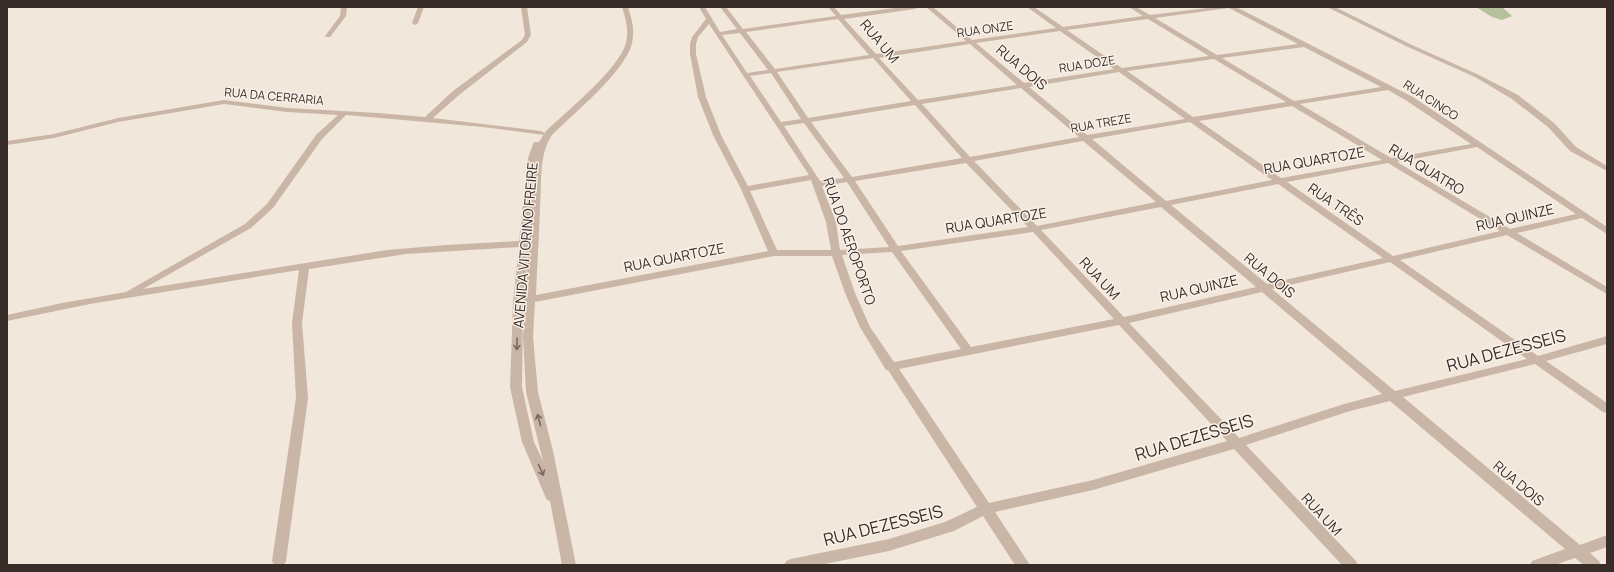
<svg xmlns="http://www.w3.org/2000/svg" width="1614" height="572" font-family="Manrope,sans-serif">
  <style>
    .green { fill: #b5c19b }
    .lines { fill: none; stroke-linecap: round; stroke-linejoin: round }
    .minor { fill: #cab6a7; fill-rule: evenodd }
    .oneway { stroke: #796a61 }
    .labels { text-anchor: middle; dominant-baseline: central; stroke-width: 3; stroke-linejoin: round; paint-order: stroke }
    .far-street-label { font-size: 12px; fill: #372c28; stroke: #faf1e8 }
    .street-label { font-size: 14px; fill: #372c28; stroke: #faf1e8 }
    .near-street-label { font-size: 17px; fill: #372c28; stroke: #faf1e8 }
  </style>
  <rect width="100%" height="100%" fill="#f2e7db"/>
  <!-- green -->
  <path class="green" d="M1476 7H1502L1512 16 1502 20 1492 17Z"/>
  <g class="lines">
    <!-- minor -->
    <g class="minor">
      <path d="M341 7H347L346 16 330 37H326L325 36 340 16Z"/>
      <path d="M418 7H424L418 23 415 25 412 23Z"/>
      <path d="M521 7H527L531 35 527 42 459 95 433 118 541 131 545 133 544 135 483 127 346 115 322 139 273 208 251 228 143 289 387 250 446 245 519 241 528 158 533 144 534 142H539L546 131C567 111 619 69 626 43 629 31 626 19 622 7H628C632 19 635 31 632 43 626 71 573 114 552 135 538 156 542 185 540 209 539 238 537 267 536 295L768 251 741 189 713 135 698 97 690 54V44L692 37 706 19 699 7H705L720 32 737 29 720 7H726L743 29 836 16 828 7H834L841 15 902 7H918L915 9 844 19 876 54 966 41 926 7H933L972 40 1056 28 1027 7H1034L1063 27 1143 16 1129 7H1136L1150 15 1215 7H1236L1413 97 1607 227V234L1582 218 1517 233 1607 287V294L1507 235 1400 260 1538 356 1607 336V344L1546 361 1607 403V413L1603 412 1535 364 1403 397 1580 545 1607 535V547L1590 553 1599 561 1601 565H1584L1575 558 1555 565H1530L1532 561 1565 549 1390 401 1350 411 1246 445 1356 561 1358 565H1342L1234 449 1093 490 995 512 1030 565H1015L983 516 954 531 889 551 820 565H784L786 561 791 559 889 539 945 522 977 507 888 370H886L860 327 845 293 832 256H774L535 302 533 337 538 392 553 451 576 565H562L550 501 547 500 545 496 522 442 510 387 513 302 519 247 406 254 309 269 302 323 308 398 286 561 284 565H274L272 561 296 398 292 323 299 270 90 304 7 321V315L62 303 126 292 245 224 267 204 316 135 338 115 287 112 224 104 118 122 54 138 7 145V141L54 134 118 118 224 100 287 108 378 113 425 117 453 91 522 40 525 35ZM1229 8 1298 44 1217 55 1155 18ZM838 19 869 55 775 69 746 32ZM1148 19 1209 56 1122 68 1067 30ZM709 24 809 175 748 186 721 135 706 97 696 54V44L698 37ZM1060 31 1114 69 1024 83 976 43ZM740 33 768 70 747 73 722 35ZM970 44 1017 85 918 100 879 58ZM1304 47 1381 87 1294 101 1222 58ZM873 58 911 101 808 118 777 72ZM1214 59 1286 102 1193 117 1127 71ZM1119 72 1185 119 1087 135 1029 87ZM771 73 801 119 781 122 750 76ZM1021 88 1079 137 970 157 922 104ZM1388 90 1407 101 1471 144 1391 158 1300 104ZM915 105 962 158 852 177 811 122ZM1292 106 1382 160 1281 178 1199 121ZM1190 122 1272 180 1166 201 1092 139ZM804 123 844 178 820 181 784 126ZM1083 141 1156 202 1037 226 974 161ZM1477 147 1576 214 1510 229 1397 162ZM966 163 1028 227 898 246 855 181ZM1388 163 1500 231 1393 256 1287 182ZM811 180 826 222 831 250H777L750 191ZM847 182 889 247 840 250 836 222 822 186ZM1278 184 1383 258 1267 284 1171 205ZM532 205 525 297 524 298ZM1161 207 1256 287 1124 317 1041 230ZM1033 232 1114 319 971 347 901 251ZM892 252 961 349 894 362 870 327 855 293 842 255ZM1390 262 1527 359 1395 391 1272 289ZM1262 292 1382 394 1344 404 1239 438 1129 323ZM523 304H525L523 337 526 392 543 461 534 442 522 387ZM1119 325 1227 441 1093 480 989 503 899 369Z"/>
      <path d="M1327 7H1335L1412 45 1479 75 1518 95 1554 123 1576 147 1607 166V171L1570 151 1548 127 1512 99 1475 77 1408 47Z"/>
    </g>
  </g>
  <!-- one-way arrows -->
  <defs><path id="oneway-shaft" d="M-6 0H5M1.5-3L5.5 0L1.5 3" fill="none" stroke-width="1.6" stroke-linecap="round" stroke-linejoin="round"/></defs>
  <g class="oneway">
    <use href="#oneway-shaft" transform="translate(517 344) rotate(91)"/>
    <use href="#oneway-shaft" transform="translate(539 420) rotate(-105)"/>
    <use href="#oneway-shaft" transform="translate(541 470) rotate(66)"/>
  </g>
  <g class="labels">
    <!-- far-street labels -->
    <g class="far-street-label">
      <text transform="translate(985 29) rotate(-8)">RUA ONZE</text>
      <text transform="translate(1087 64) rotate(-9)">RUA DOZE</text>
      <text transform="translate(274 96) rotate(5)">RUA DA CERRARIA</text>
      <text transform="translate(1431 100) rotate(33)">RUA CINCO</text>
      <text transform="translate(1101 123) rotate(-10)">RUA TREZE</text>
    </g>
    <!-- street labels -->
    <g class="street-label">
      <text transform="translate(880 41) rotate(50)">RUA UM</text>
      <text transform="translate(1022 67) rotate(40)">RUA DOIS</text>
      <text transform="translate(1314 160) rotate(-10)">RUA QUARTOZE</text>
      <text transform="translate(1427 169) rotate(31)">RUA QUATRO</text>
      <text transform="translate(1336 204) rotate(34)">RUA TRÊS</text>
      <text transform="translate(1515 217) rotate(-13)">RUA QUINZE</text>
      <text transform="translate(996 220) rotate(-9)">RUA QUARTOZE</text>
      <text transform="translate(850 241) rotate(71)">RUA DO AEROPORTO</text>
      <text transform="translate(525 245) rotate(-85)">AVENIDA VITORINO FREIRE</text>
      <text transform="translate(674 257) rotate(-11)">RUA QUARTOZE</text>
      <text transform="translate(1270 275) rotate(40)">RUA DOIS</text>
      <text transform="translate(1100 278) rotate(47)">RUA UM</text>
      <text transform="translate(1199 288) rotate(-13)">RUA QUINZE</text>
      <text transform="translate(1519 483) rotate(40)">RUA DOIS</text>
      <text transform="translate(1322 514) rotate(47)">RUA UM</text>
    </g>
    <!-- near-street labels -->
    <g class="near-street-label">
      <text transform="translate(1506 350) rotate(-15)">RUA DEZESSEIS</text>
      <text transform="translate(1194 437) rotate(-17)">RUA DEZESSEIS</text>
      <text transform="translate(883 525) rotate(-14)">RUA DEZESSEIS</text>
    </g>
  </g>
  <!-- border -->
  <rect width="1614" height="572" fill="none" stroke="#372c28" stroke-width="16"/>
</svg>
